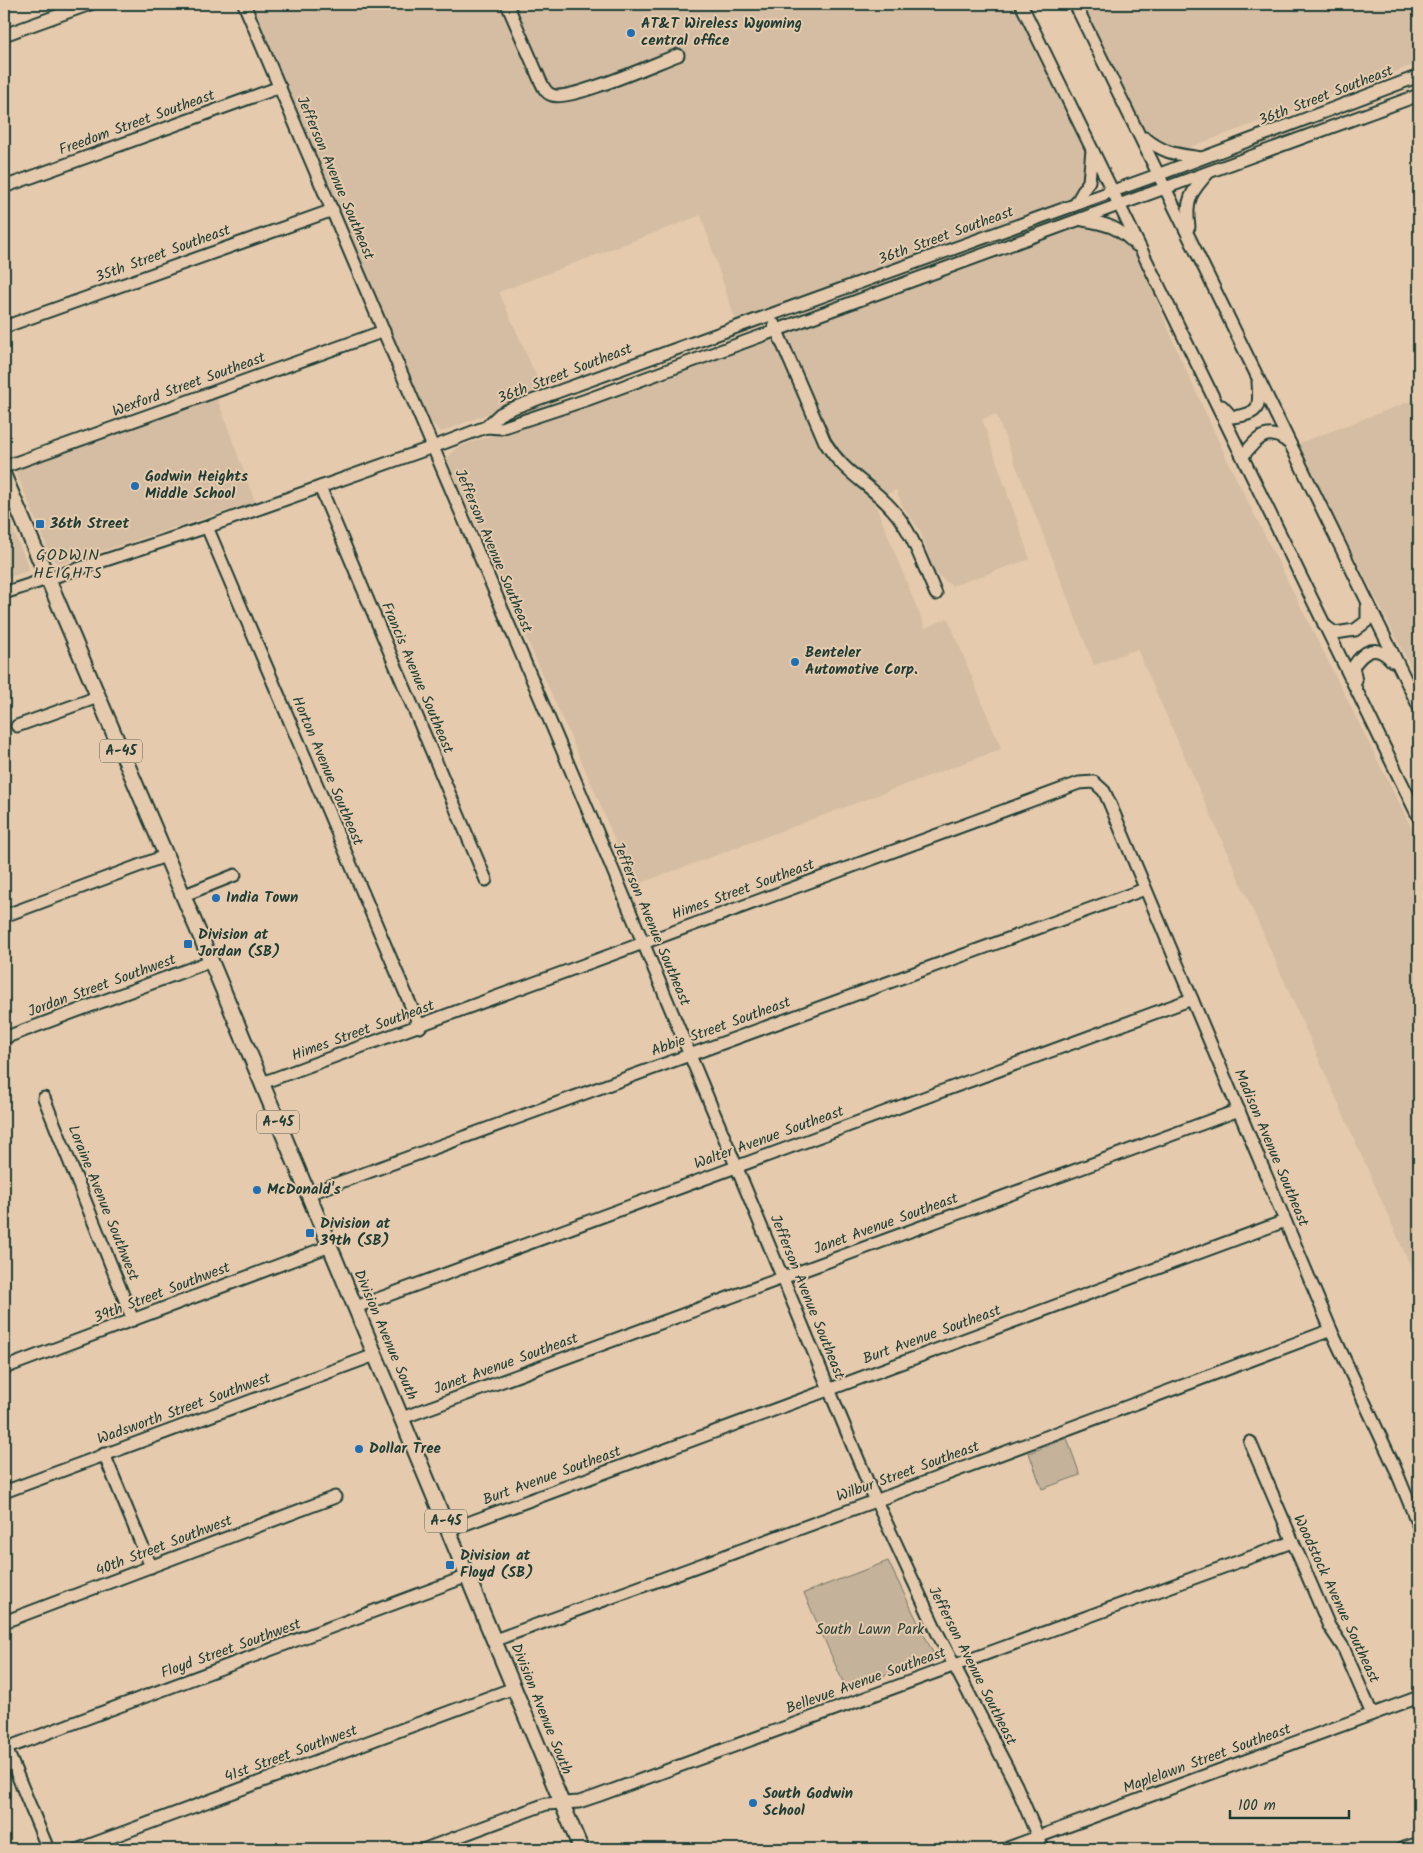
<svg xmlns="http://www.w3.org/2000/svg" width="1423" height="1853" font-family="Kalam,sans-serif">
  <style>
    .built { fill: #d4bda2 }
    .green { fill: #c4b29a; stroke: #727867 }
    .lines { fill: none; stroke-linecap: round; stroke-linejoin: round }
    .minor-casing { stroke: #1f3d34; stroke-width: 15 }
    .major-casing { stroke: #1f3d34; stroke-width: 18 }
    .minor { stroke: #e5caad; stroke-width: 11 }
    .major { stroke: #e5caad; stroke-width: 14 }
    .poi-dot { fill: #1f6fb2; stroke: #e5caad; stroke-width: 2 }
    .labels { text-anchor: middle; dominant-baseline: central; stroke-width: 4; stroke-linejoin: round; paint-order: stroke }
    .shield { fill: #e5caad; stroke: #5a6758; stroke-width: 1 }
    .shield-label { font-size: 14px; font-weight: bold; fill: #1f3d34 }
    .poi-label { font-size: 15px; font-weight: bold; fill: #1f3d34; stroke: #e5caad; text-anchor: start }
    .street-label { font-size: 15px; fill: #1f3d34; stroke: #e5caad }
    .park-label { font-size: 15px; fill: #274339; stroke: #e5caad }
    .neighbourhood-label { font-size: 16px; letter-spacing: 1px; fill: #1f3d34; stroke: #e5caad }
  </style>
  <rect width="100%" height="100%" fill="#e5caad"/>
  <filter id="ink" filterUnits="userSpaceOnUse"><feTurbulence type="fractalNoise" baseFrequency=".02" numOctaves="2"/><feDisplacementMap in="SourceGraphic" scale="10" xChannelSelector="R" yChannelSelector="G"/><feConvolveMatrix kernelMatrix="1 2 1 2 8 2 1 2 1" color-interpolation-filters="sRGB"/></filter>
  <g filter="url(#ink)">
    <!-- built -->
    <g class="built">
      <path d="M251 4H1016L1088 149 1082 186 1067 202 736 322 701 215 499 292 543 392 441 432 429 420Z"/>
      <path d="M1083 4H1414L1419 17V63L1182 150 1166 149 1144 131Z"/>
      <path d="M1081 227 1099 228 1118 234 1138 254 1178 353 1231 468 1419 843V1285L1137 649 1094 665 996 414 982 419 1030 559 952 586 934 572 921 532 903 507 896 490 873 499 925 628 948 618 1001 749 633 886 599 801 447 459 456 448Z"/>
      <path d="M217 398 255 502 64 563 56 562 51 556 15 470Z"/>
      <path d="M1419 398V683L1297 444Z"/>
      <path d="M4 510 30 570 4 579Z"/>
    </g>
    <!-- green -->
    <g class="green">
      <path d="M1067 1438 1080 1475 1042 1489 1029 1453Z"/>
      <path d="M888 1561 935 1657 846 1689 804 1593Z"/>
    </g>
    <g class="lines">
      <defs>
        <g id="minor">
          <path d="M244 4 590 815 871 1490 937 1632 1016 1785 1043 1849"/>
          <path d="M507 4 540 80C543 86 545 93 552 95 569 102 656 63 678 55"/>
          <path d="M1021 4 1419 818"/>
          <path d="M1075 4 1419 707"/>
          <path d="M4 35 90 4"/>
          <path d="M1145 138C1165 154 1176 154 1201 158"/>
          <path d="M4 187 280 87"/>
          <path d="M1075 205 1089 181 1092 150"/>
          <path d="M1083 220C1108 224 1118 227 1136 245"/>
          <path d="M1189 227C1185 200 1191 192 1208 173"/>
          <path d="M774 324 825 442C845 475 868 482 892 509 913 532 923 566 936 594"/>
          <path d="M4 327 333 210"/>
          <path d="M1222 406 1232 417C1260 414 1260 408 1258 382"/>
          <path d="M486 427 501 428 586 400 1419 95"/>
          <path d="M1243 456C1257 438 1268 425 1290 444"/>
          <path d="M4 467 384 331"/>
          <path d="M320 487 486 880"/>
          <path d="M207 527 420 1027"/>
          <path d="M4 593 207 527 433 447 486 427 500 414 510 409 1160 174 1419 76"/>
          <path d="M1324 625 1335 633 1355 630 1367 621V607"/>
          <path d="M1356 681 1353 667C1364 650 1377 643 1392 661"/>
          <path d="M17 726 98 697"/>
          <path d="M182 896 235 875"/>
          <path d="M4 916 165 856"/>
          <path d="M4 1038 211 961"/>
          <path d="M262 1083 1079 783 1094 782 1104 791 1110 804 1331 1330 1395 1468 1419 1527"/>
          <path d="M44 1098 133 1320"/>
          <path d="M308 1194 1145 889"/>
          <path d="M356 1307 1192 999"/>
          <path d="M4 1368 330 1246"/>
          <path d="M402 1418 1239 1110"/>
          <path d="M1250 1442 1329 1626 1343 1647 1372 1714"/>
          <path d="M104 1454 151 1567"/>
          <path d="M4 1492 375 1355"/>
          <path d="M449 1530 1285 1221"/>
          <path d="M4 1622 335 1497"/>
          <path d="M495 1640 886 1497 1331 1330"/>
          <path d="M4 1743 48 1849"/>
          <path d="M4 1749 468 1576"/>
          <path d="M79 1849 514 1688"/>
          <path d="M425 1849 546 1804 579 1802 597 1796 1292 1542"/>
          <path d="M1005 1849 1419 1697"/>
          <path d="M1401 1849 1419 1843"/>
        </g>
        <path id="major" d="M4 476 211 961 581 1849"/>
      </defs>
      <!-- minor casing -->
      <use href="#minor" class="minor-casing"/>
      <!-- major casing -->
      <use href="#major" class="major-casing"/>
      <!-- minor -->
      <use href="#minor" class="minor"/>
      <!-- major -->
      <use href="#major" class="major"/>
    </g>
  </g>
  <!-- markers -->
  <g class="poi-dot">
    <circle cx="631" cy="33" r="5"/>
    <circle cx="135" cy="486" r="5"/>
    <rect x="35" y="519" width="10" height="10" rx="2.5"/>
    <circle cx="795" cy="662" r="5"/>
    <circle cx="216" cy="898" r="5"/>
    <rect x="183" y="939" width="10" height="10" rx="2.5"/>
    <circle cx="257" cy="1190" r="5"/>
    <rect x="305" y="1228" width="10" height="10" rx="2.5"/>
    <circle cx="359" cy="1449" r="5"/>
    <rect x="445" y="1560" width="10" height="10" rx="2.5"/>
    <circle cx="753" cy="1803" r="5"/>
  </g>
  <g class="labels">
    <!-- shield labels -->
    <g class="shield">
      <rect x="100" y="739.5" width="42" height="23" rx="4"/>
      <rect x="257" y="1110.5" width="42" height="23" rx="4"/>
      <rect x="425" y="1509.5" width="42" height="23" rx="4"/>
    </g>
    <g class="shield-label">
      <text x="121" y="751">A-45</text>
      <text x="278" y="1122">A-45</text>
      <text x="446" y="1521">A-45</text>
    </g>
    <!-- poi labels -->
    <g class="poi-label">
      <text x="641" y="24">AT&amp;T Wireless Wyoming<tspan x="641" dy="17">central office</tspan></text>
      <text x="145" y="477">Godwin Heights<tspan x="145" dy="17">Middle School</tspan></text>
      <text x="50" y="524">36th Street</text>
      <text x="805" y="653">Benteler<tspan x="805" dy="17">Automotive Corp.</tspan></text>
      <text x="226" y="898">India Town</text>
      <text x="198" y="935">Division at<tspan x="198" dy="17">Jordan (SB)</tspan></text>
      <text x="267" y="1190">McDonald's</text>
      <text x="320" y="1224">Division at<tspan x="320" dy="17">39th (SB)</tspan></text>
      <text x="369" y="1449">Dollar Tree</text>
      <text x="460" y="1556">Division at<tspan x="460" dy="17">Floyd (SB)</tspan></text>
      <text x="763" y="1794">South Godwin<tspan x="763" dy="17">School</tspan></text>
    </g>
    <!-- street labels -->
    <g class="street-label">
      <text transform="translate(1326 96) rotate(-21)">36th Street Southeast</text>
      <text transform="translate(137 123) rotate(-20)">Freedom Street Southeast</text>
      <text transform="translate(335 178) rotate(67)">Jefferson Avenue Southeast</text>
      <text transform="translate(946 236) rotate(-20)">36th Street Southeast</text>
      <text transform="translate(163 254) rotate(-20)">35th Street Southeast</text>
      <text transform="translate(565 374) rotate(-21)">36th Street Southeast</text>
      <text transform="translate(189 385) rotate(-20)">Wexford Street Southeast</text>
      <text transform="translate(493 551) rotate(67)">Jefferson Avenue Southeast</text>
      <text transform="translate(417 678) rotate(67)">Francis Avenue Southeast</text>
      <text transform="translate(327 771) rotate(67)">Horton Avenue Southeast</text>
      <text transform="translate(743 890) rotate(-20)">Himes Street Southeast</text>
      <text transform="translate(651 924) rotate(67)">Jefferson Avenue Southeast</text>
      <text transform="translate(102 986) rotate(-20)">Jordan Street Southwest</text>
      <text transform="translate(721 1027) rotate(-20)">Abbie Street Southeast</text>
      <text transform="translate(363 1031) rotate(-20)">Himes Street Southeast</text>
      <text transform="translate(769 1138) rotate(-20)">Walter Avenue Southeast</text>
      <text transform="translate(1271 1148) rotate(67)">Madison Avenue Southeast</text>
      <text transform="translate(103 1203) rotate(68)">Loraine Avenue Southwest</text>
      <text transform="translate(886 1224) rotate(-20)">Janet Avenue Southeast</text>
      <text transform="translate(162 1293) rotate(-21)">39th Street Southwest</text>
      <text transform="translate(807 1297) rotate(68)">Jefferson Avenue Southeast</text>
      <text transform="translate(385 1335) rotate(67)">Division Avenue South</text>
      <text transform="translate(932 1335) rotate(-20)">Burt Avenue Southeast</text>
      <text transform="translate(506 1364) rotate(-20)">Janet Avenue Southeast</text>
      <text transform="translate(184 1409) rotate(-20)">Wadsworth Street Southwest</text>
      <text transform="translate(908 1472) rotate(-20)">Wilbur Street Southeast</text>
      <text transform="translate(552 1476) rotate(-20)">Burt Avenue Southeast</text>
      <text transform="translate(164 1546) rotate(-21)">40th Street Southwest</text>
      <text transform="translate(1336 1599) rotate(65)">Woodstock Avenue Southeast</text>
      <text transform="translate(231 1649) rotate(-20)">Floyd Street Southwest</text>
      <text transform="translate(972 1666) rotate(63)">Jefferson Avenue Southeast</text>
      <text transform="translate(866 1681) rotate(-20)">Bellevue Avenue Southeast</text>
      <text transform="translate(541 1709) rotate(68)">Division Avenue South</text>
      <text transform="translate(291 1754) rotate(-20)">41st Street Southwest</text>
      <text transform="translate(1207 1759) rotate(-20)">Maplelawn Street Southeast</text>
    </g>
    <!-- park labels -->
    <g class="park-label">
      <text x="870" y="1630">South Lawn Park</text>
    </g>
    <!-- neighbourhood labels -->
    <g class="neighbourhood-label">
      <text x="68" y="555">GODWIN<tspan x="68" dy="18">HEIGHTS</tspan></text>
    </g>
  </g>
  <!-- margin -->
  <rect width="1423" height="1853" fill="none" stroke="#e5caad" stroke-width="20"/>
  <rect x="10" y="10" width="1403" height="1833" fill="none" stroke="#1f3d34" stroke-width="2" filter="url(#ink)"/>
  <!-- scale -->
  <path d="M1230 1810v8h119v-8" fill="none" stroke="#1f3d34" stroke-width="2.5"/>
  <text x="1238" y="1810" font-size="15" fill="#1f3d34" stroke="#e5caad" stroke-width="4" paint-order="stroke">100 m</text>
</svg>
